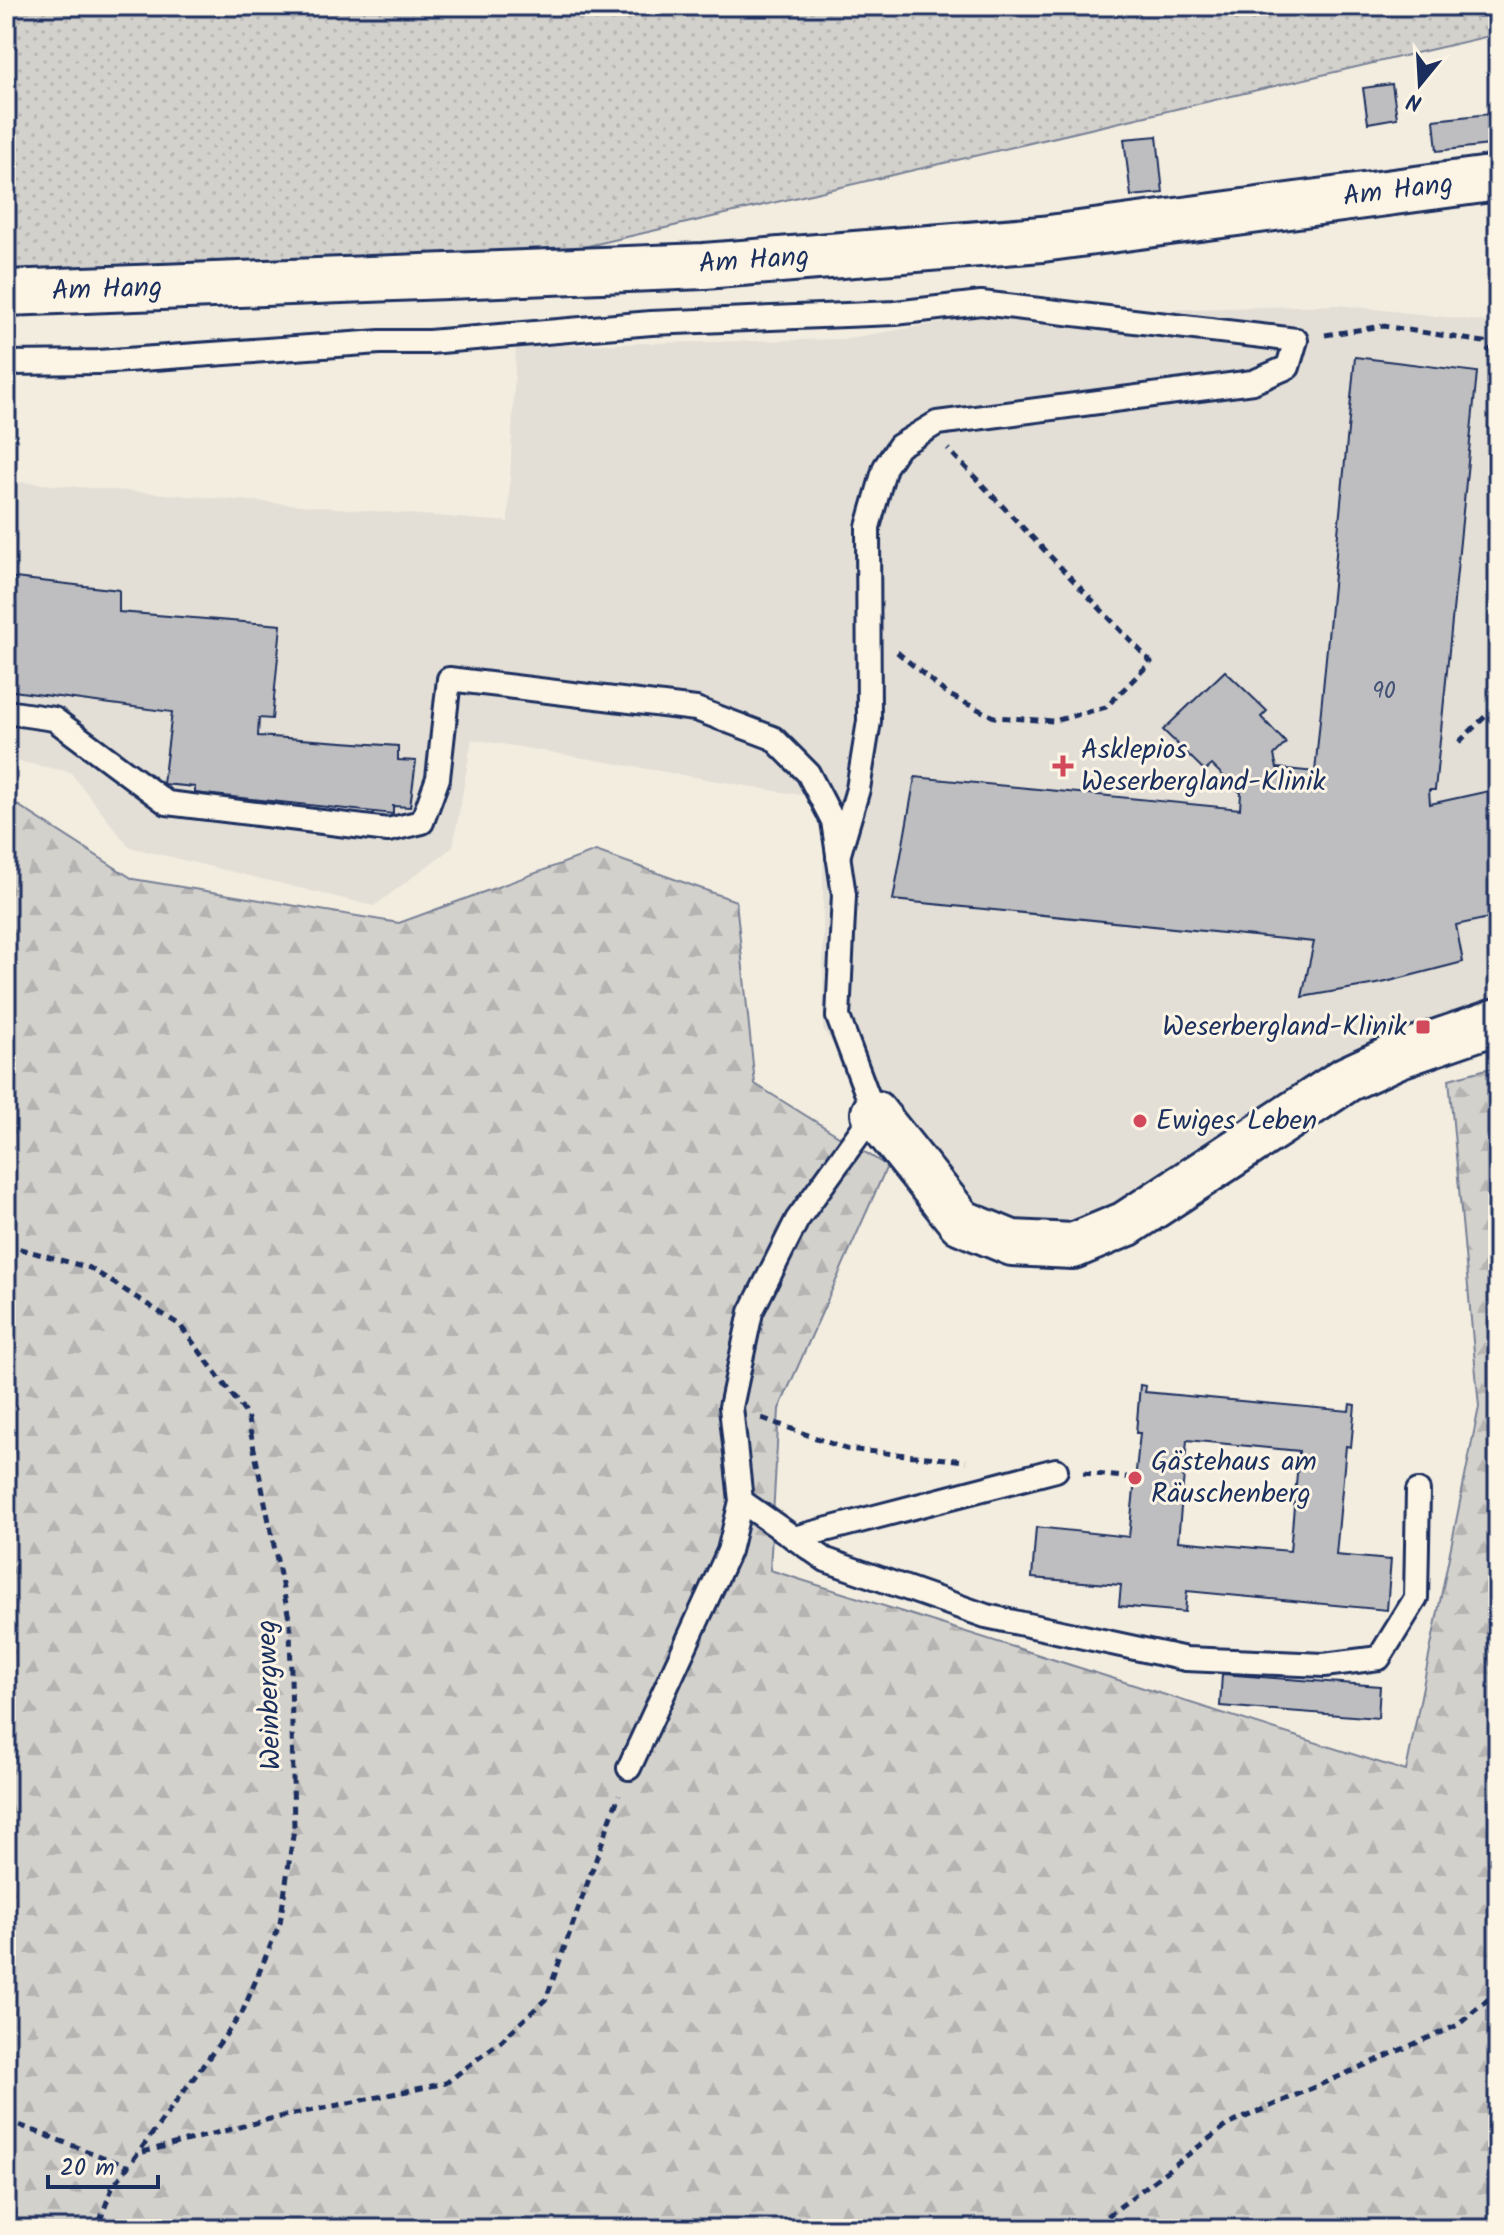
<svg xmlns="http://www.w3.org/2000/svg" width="1504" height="2235" font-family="Kalam,sans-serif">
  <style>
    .built { fill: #e3dfd6 }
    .grass { fill: url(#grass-dots); stroke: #778095; stroke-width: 2 }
    .forest { fill: url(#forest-firs); stroke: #778095; stroke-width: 2 }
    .building { fill: #bebec0; stroke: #1b2f5e; stroke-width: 2; fill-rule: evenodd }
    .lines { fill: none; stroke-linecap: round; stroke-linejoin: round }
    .service-casing { stroke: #1b2f5e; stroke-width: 28 }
    .minor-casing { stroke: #1b2f5e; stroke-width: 50 }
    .path { stroke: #1b2f5e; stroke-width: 5; stroke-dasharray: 8 6; stroke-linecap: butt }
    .service { stroke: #fcf5e5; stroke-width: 22 }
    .minor { stroke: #fcf5e5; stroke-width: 44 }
    .poi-dot { fill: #d1495b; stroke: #fcf5e5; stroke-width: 3 }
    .labels { text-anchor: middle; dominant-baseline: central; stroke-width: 6; stroke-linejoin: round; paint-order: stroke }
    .number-label { font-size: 24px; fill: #445376 }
    .street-label { font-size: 28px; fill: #1b2f5e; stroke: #fcf5e5 }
    .poi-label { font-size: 28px; fill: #1b2f5e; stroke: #fcf5e5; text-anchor: start }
  </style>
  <defs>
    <pattern id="grass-dots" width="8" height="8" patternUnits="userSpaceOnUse" patternTransform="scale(2)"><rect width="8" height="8" fill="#d3d1cc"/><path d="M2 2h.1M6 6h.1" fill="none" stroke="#b5b4b2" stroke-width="1.8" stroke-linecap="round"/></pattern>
    <pattern id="forest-firs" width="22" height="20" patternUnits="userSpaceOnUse" patternTransform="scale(2)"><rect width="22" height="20" fill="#d3d1cc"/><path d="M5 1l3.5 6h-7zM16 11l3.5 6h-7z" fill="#b5b4b2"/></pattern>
  </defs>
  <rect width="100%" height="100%" fill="#f3ede0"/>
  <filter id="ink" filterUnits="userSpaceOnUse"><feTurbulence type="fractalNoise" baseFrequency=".0125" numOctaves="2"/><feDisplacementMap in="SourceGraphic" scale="16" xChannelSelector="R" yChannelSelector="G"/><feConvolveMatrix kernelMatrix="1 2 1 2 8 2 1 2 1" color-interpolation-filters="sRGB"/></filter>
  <g filter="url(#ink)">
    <!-- built -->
    <path class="built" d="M1339 305 1498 323V1003L1110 1217 1039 1225 985 1218 955 1185 939 1157 904 1126 865 1075 843 1060 823 1029V799L472 739 453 847 374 906 129 847 70 772 6 759V481L508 522 516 346 843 339 994 314Z"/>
    <!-- grass -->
    <path class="grass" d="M6 6H1498V34L399 290 6 269Z"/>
    <!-- forest -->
    <path class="forest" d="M6 802 19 806 133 879 399 923 596 851 736 901 755 1084 887 1166 779 1409 770 1570 1406 1771 1479 1407 1449 1079 1498 1066V2229H6Z"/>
    <!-- building -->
    <g class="building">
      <path d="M1392 84 1397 118 1368 123 1363 88Z"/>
      <path d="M1498 113V144L1437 151 1434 120Z"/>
      <path d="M1157 136 1163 193 1131 196 1124 139Z"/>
      <path d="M1355 357 1477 372 1435 790H1429L1430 804 1498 789V916L1456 925 1463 962 1382 983 1302 997 1314 942 893 900 915 777 1240 809 1241 793 1212 765 1205 771 1163 730 1225 671 1267 711 1261 717 1286 743 1274 755 1277 768 1315 772Z"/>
      <path d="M6 577 119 590V612L281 625 272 719 259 718 258 736 398 746V760L416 761 410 807 393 806V814L195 793V787L163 784 172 712 6 690Z"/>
      <path d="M1140 1385 1146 1386 1145 1392 1349 1411 1350 1404 1355 1405 1351 1447 1346 1446 1336 1555 1390 1560 1391 1558 1387 1610 1187 1591 1185 1612 1119 1606 1121 1585 1032 1578 1036 1527 1129 1537 1140 1433H1136ZM1187 1440 1299 1451 1290 1551 1178 1541Z"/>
      <path d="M1222 1674 1380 1686 1378 1718 1220 1706Z"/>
    </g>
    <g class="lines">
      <defs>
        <g id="service">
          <path d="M6 363 98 362 380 342H429L651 323 895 313 981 303 1296 340 1288 367 1253 382 937 423 899 446 885 467 868 527 869 721 858 789 838 857"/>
          <path d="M6 712 54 719 167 803 388 830 422 822 438 778 449 679 696 709 773 738 808 773 833 821 844 895 838 1017 874 1113 797 1220 751 1312 731 1407 741 1501 729 1551 629 1768"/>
          <path d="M741 1501 826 1560 986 1616 1186 1659 1324 1665 1379 1658 1416 1598 1418 1491"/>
          <path d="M794 1538 1056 1470"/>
        </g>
        <g id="minor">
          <path d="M6 293 704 266 1042 239 1498 178"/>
          <path d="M874 1113 961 1222 1012 1243 1073 1246 1126 1224 1347 1079 1397 1056 1498 1021"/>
        </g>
      </defs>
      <!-- service casing -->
      <use href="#service" class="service-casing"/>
      <!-- minor casing -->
      <use href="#minor" class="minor-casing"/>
      <!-- path -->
      <g class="path">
        <path d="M1325 335 1383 326 1484 342 1498 364"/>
        <path d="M897 652 947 694 994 717 1054 721 1106 707 1151 662 948 449"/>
        <path d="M1459 742 1498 704"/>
        <path d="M6 1245 90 1268 180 1325 247 1415 290 1623 294 1829 280 1923 242 2013 112 2188 97 2229"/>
        <path d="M762 1418 846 1449 966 1461"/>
        <path d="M1083 1473 1135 1478"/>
        <path d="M6 2120 129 2167"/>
        <path d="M143 2152 270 2119 446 2083 501 2041 546 1999 619 1795"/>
        <path d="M1102 2229 1109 2215 1227 2125 1458 2025 1498 1991"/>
      </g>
      <!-- service -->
      <use href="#service" class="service"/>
      <!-- minor -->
      <use href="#minor" class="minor"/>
    </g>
  </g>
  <!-- markers -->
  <g class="poi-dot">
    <path d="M1059 754h8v8h8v8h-8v8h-8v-8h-8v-8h8z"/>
    <rect x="1415" y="1019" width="16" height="16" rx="4"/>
    <circle cx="1140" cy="1121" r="8"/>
    <circle cx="1135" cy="1478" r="8"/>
  </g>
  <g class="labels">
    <!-- number labels -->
    <g class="number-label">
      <text x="1384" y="691">90</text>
    </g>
    <!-- street labels -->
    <g class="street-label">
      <text transform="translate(1398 191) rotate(-7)">Am Hang</text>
      <text transform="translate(754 261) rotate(-4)">Am Hang</text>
      <text transform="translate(107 290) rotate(-2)">Am Hang</text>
      <text transform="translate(270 1695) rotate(-92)">Weinbergweg</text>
    </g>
    <!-- poi labels -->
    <g class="poi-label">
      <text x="1081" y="750">Asklepios<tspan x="1081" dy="32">Weserbergland-Klinik</tspan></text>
      <text x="1407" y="1027" text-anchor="end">Weserbergland-Klinik</text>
      <text x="1156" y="1121">Ewiges Leben</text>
      <text x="1151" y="1462">Gästehaus am<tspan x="1151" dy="32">Räuschenberg</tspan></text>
    </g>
  </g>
  <!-- margin -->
  <rect width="1504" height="2235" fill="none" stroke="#fcf5e5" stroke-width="32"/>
  <rect x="16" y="16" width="1472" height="2203" fill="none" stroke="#1b2f5e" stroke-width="3" filter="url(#ink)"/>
  <!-- north arrow -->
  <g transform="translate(1420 84) rotate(198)" stroke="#fcf5e5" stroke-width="6" paint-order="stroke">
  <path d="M0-6L14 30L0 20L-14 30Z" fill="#1b2f5e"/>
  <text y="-12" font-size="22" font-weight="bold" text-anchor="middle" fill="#1b2f5e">N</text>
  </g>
  <!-- scale -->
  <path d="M48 2175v12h110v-12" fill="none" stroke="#1b2f5e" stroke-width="4"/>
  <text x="60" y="2175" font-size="24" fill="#1b2f5e" stroke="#fcf5e5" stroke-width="6" paint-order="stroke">20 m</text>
</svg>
